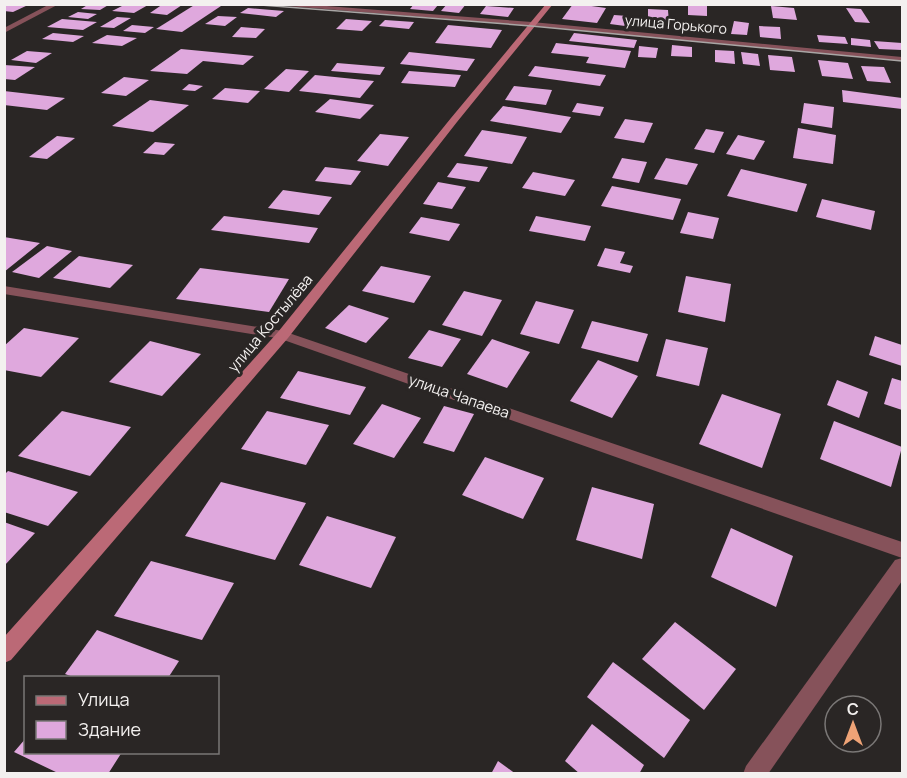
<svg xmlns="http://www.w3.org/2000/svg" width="907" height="778" font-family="Manrope,sans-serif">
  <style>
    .building { fill: #dfa8dd }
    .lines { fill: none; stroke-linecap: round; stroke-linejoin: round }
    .minor { fill: #86525a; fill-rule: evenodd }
    .tertiary { fill: #86525a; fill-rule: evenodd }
    .secondary { fill: #bb6976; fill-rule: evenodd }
    .tram { stroke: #a9a6a5; stroke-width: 1.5 }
    .labels { text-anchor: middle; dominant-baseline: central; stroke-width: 6; stroke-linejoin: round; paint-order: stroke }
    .far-street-label { font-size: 14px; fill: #f3f0ef; stroke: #2a2625 }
    .street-label { font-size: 15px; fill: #f3f0ef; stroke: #2a2625 }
  </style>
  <rect width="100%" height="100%" fill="#2a2625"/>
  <!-- building -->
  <g class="building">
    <path d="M89 4H110L100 10 81 9Z"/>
    <path d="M163 4H179L182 5 167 15 150 13Z"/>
    <path d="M196 4 221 6 182 32 156 29Z"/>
    <path d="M414 4H432L438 5 433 11 410 9Z"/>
    <path d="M447 4H466L459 13 441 11Z"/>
    <path d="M573 4H577L606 8 597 23 562 19Z"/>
    <path d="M688 4H707V16L688 15Z"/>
    <path d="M4 5H28L13 12 4 11Z"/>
    <path d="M124 5H148L134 13 112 11Z"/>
    <path d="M486 6 514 8 508 17 480 14Z"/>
    <path d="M771 6 794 8 797 20 773 18Z"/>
    <path d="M248 8 284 11 276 17 240 13Z"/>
    <path d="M846 8 861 9 870 23 855 22Z"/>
    <path d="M648 9 668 10 669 24 648 22Z"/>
    <path d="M78 12 97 14 88 19 68 17Z"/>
    <path d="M614 15 628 16 625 26 610 24Z"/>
    <path d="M218 16 237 17 225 26 205 24Z"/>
    <path d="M117 17 131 18 114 28 100 27Z"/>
    <path d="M62 19 97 22 83 30 47 27Z"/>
    <path d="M346 19 372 21 362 31 336 29Z"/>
    <path d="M385 20 414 22 409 29 379 26Z"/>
    <path d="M734 21 749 23 747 35 731 34Z"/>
    <path d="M132 25 154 27 145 33 123 31Z"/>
    <path d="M448 25 502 30 491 48 435 43Z"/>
    <path d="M759 26 780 27 781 39 760 37Z"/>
    <path d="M241 27 265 29 256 38 232 37Z"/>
    <path d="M53 33 84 36 73 42 42 39Z"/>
    <path d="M574 33 637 40 634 48 569 41Z"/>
    <path d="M107 35 137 38 122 46 92 43Z"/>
    <path d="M817 35 845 37 848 44 819 42Z"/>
    <path d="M851 38 870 40 871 47 851 45Z"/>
    <path d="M874 41 902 43V50L879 49Z"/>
    <path d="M556 43 631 51 625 68 586 63 589 57 551 53Z"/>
    <path d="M672 45 692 47V57L671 56Z"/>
    <path d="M639 46 658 48 656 58 638 57Z"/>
    <path d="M181 49 254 56 243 65 203 61 187 74 150 71Z"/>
    <path d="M715 50 734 51 735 64 715 62Z"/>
    <path d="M27 51 52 53 36 63 11 60Z"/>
    <path d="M409 52 475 59 467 71 400 64Z"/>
    <path d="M741 52 758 54 760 66 743 64Z"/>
    <path d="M768 55 792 57 795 72 770 70Z"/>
    <path d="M818 60 848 63 853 79 822 76Z"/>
    <path d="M337 63 385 67 380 75 331 71Z"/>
    <path d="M4 65 35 67 15 80 4 79Z"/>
    <path d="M535 66 606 75 600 86 528 76Z"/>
    <path d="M861 66 884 67 891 83 867 81Z"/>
    <path d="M286 69 309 71 289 92 264 89Z"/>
    <path d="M409 71 461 75 455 87 401 83Z"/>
    <path d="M315 75 374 81 360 98 299 91Z"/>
    <path d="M124 77 149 80 126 96 101 93Z"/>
    <path d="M189 84 203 86 195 91 182 90Z"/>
    <path d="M514 86 552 90 546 105 505 100Z"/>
    <path d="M225 88 260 91 248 103 212 99Z"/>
    <path d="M842 90 902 98V109L843 102Z"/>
    <path d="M4 91 65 98 47 110 4 105Z"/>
    <path d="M330 99 374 105 360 119 315 112Z"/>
    <path d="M150 100 189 105 153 132 112 126Z"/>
    <path d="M577 103 604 107 600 116 572 112Z"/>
    <path d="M804 103 834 107 832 128 801 123Z"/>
    <path d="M503 106 571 117 561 133 490 121Z"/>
    <path d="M625 119 653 123 644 143 614 138Z"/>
    <path d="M798 128 836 135 833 164 793 158Z"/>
    <path d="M706 129 724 132 714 153 694 149Z"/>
    <path d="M482 130 527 137 512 164 464 156Z"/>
    <path d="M380 134 409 137 388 166 357 161Z"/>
    <path d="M738 135 765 141 754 160 726 154Z"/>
    <path d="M57 136 75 138 47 159 29 157Z"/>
    <path d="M155 142 175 144 164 155 143 153Z"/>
    <path d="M622 158 647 162 639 183 612 178Z"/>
    <path d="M666 158 698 164 687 185 654 179Z"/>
    <path d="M457 163 488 167 479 182 447 177Z"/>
    <path d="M325 167 361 171 351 185 315 181Z"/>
    <path d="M741 169 807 184 797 212 727 196Z"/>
    <path d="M533 172 575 180 565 196 522 188Z"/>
    <path d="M438 182 466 187 452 209 423 204Z"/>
    <path d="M612 186 681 199 673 220 601 206Z"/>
    <path d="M283 190 332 197 319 215 268 208Z"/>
    <path d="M822 199 875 211 871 230 816 217Z"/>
    <path d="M688 212 719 218 713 239 680 233Z"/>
    <path d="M224 216 318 228 309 243 211 230Z"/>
    <path d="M536 216 591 226 585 241 529 231Z"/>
    <path d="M421 217 460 224 449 241 409 233Z"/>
    <path d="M4 237 40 243 4 272Z"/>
    <path d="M47 246 72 251 39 278 12 272Z"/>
    <path d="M605 248 625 252 620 263 633 266 630 273 597 266Z"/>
    <path d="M79 256 133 265 110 288 53 278Z"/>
    <path d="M381 266 431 276 414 303 362 291Z"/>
    <path d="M200 268 289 279 269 312 176 299Z"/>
    <path d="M686 276 731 284 725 322 678 312Z"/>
    <path d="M464 291 502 300 482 336 442 325Z"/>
    <path d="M536 301 574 310 559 344 520 334Z"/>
    <path d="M349 305 389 318 366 343 325 328Z"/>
    <path d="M592 321 648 334 638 362 581 348Z"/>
    <path d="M24 328 79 338 41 377 4 370V346Z"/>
    <path d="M429 330 461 339 442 367 408 358Z"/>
    <path d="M875 336 902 345V366L869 355Z"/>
    <path d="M492 339 530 352 507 388 467 374Z"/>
    <path d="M666 339 708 348 699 386 656 376Z"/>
    <path d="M150 341 201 354 162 396 109 382Z"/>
    <path d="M598 360 638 376 612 418 570 401Z"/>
    <path d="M298 371 366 387 350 415 280 398Z"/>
    <path d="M892 378 902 381V410L884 404Z"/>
    <path d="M837 380 868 392 859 418 827 405Z"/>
    <path d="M722 394 781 414 762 468 699 444Z"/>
    <path d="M382 404 421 418 394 458 353 444Z"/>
    <path d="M444 406 474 414 454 452 423 443Z"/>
    <path d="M62 411 131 427 90 476 18 456Z"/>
    <path d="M267 411 329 425 306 465 241 449Z"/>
    <path d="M834 421 902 447 891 487 820 459Z"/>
    <path d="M485 457 544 478 523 519 462 495Z"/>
    <path d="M8 471 78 492 48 526 4 512V475Z"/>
    <path d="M221 482 306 503 275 560 185 536Z"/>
    <path d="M592 487 654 504 642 559 576 540Z"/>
    <path d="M327 516 396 537 371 588 299 565Z"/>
    <path d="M4 522 35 533 4 566Z"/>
    <path d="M731 528 793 556 776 607 711 577Z"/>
    <path d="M151 561 234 583 202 640 114 616Z"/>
    <path d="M675 622 736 669 704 710 642 659Z"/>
    <path d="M97 630 179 661 168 678H76L65 674Z"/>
    <path d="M613 662 690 720 664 758 587 697Z"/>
    <path d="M592 724 644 765 639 774H580L565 761Z"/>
    <path d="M26 738V752H122L108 774H60L14 752Z"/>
    <path d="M498 761 516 774H491Z"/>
  </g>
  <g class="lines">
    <!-- minor -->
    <g class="minor">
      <path d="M264 4H301L532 22 902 57V61L532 26Z"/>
      <path d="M283 331 902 542V558L278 338 276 335Z"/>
      <path d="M902 558V581L768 774H743L746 766 895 560Z"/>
    </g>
    <!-- tertiary -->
    <g class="tertiary">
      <path d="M50 4H59L4 33V28Z"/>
      <path d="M4 286 283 331 290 335 283 339 4 294Z"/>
    </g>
    <!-- secondary -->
    <path class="secondary" d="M546 4H553L457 122 288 338 11 660 4 663V637L278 332 451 118Z"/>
    <!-- tram -->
    <path class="tram" d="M249 4 531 26 902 61"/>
  </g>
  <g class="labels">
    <!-- far-street labels -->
    <g class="far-street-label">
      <text transform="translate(676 24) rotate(5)">улица Горького</text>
    </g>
    <!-- street labels -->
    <g class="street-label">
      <text transform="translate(270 323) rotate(-50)">улица Костылёва</text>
      <text transform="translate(459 396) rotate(19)">улица Чапаева</text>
    </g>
  </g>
  <!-- border -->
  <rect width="907" height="778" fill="none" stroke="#f3f0ef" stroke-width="12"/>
  <!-- legend -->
  <rect x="24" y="676" width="195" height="78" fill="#2a2625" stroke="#7a7776" stroke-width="1.5"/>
  <rect x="36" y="696" width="30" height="9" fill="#bb6976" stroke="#7a7776" stroke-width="1.5"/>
  <text x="78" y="706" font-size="18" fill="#f3f0ef">Улица</text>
  <rect x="36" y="721" width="30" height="18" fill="#dfa8dd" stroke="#7a7776" stroke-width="1.5"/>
  <text x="78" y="736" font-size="18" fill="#f3f0ef">Здание</text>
  <!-- north arrow -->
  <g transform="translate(853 724)"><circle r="28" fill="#2a2625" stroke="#7a7776" stroke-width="1.5"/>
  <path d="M0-4.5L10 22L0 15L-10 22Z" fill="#efa376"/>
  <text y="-9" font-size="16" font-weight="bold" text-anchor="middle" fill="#f3f0ef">С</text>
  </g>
</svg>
